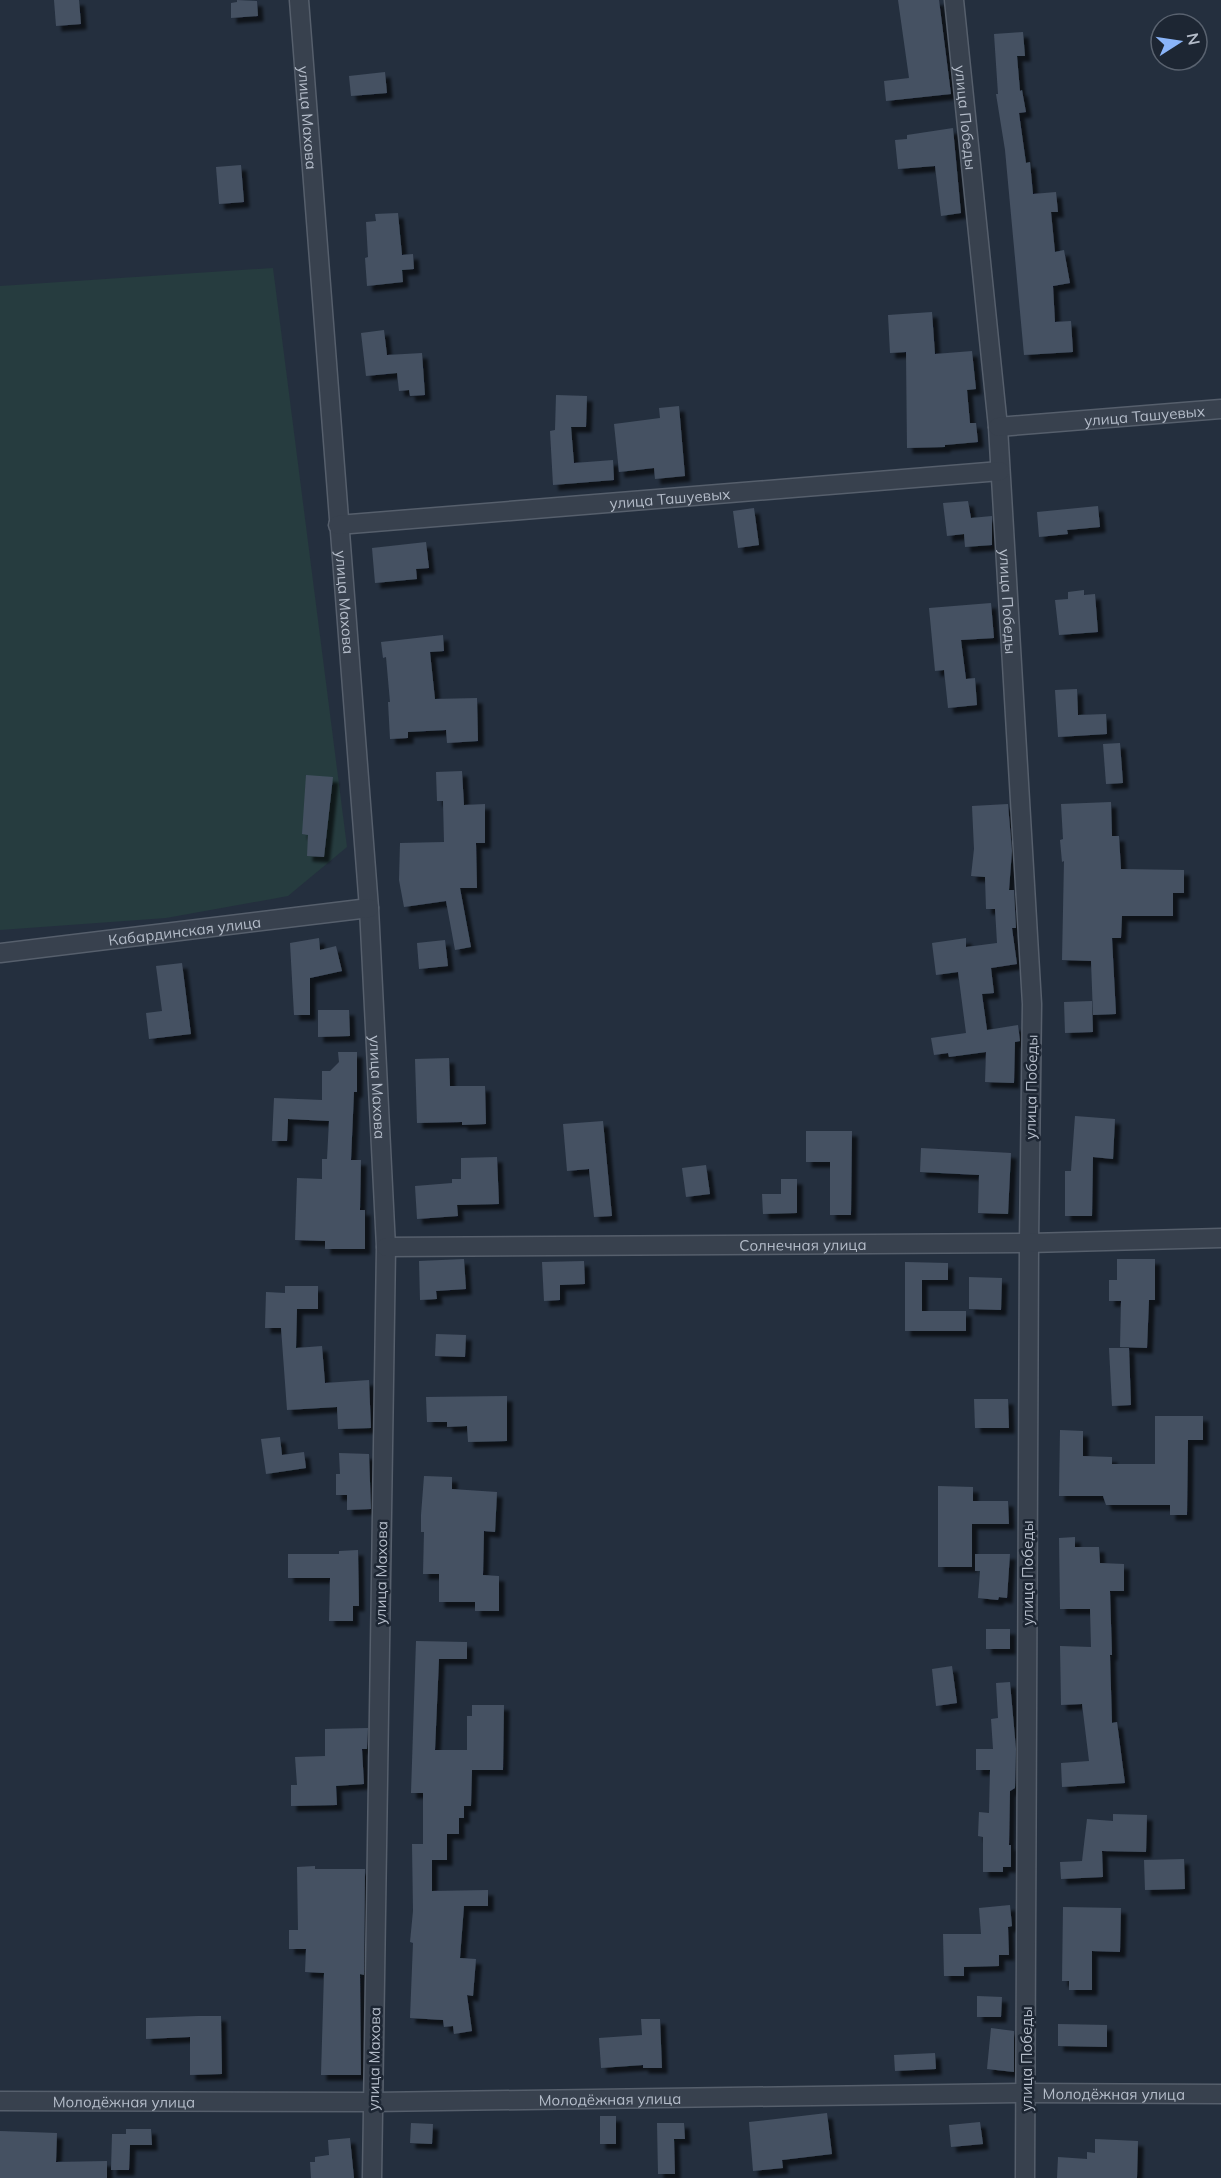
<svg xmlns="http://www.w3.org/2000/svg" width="1221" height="2178" font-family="Mulish,sans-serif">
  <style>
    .green { fill: #263c3f }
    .building { fill: #455162; filter: url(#shadow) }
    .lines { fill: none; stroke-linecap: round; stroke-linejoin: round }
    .street-casing { stroke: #565f6c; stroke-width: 21 }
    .street { stroke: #38414e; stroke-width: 18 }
    .labels { text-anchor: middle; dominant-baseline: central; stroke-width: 5; stroke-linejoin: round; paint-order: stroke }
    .street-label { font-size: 15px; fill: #b4bcc9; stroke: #1d2633 }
  </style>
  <defs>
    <filter id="shadow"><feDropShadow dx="5.5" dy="5.5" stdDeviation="1.5" flood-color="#0009"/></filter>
  </defs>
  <rect width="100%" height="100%" fill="#242f3e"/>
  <!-- green -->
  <path class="green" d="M273 268 347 847 288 896 166 918 0 930V286Z"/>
  <!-- building -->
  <g class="building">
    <path d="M54 0H79L81 24 56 26Z"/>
    <path d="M237 0 257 1 258 16 231 18V3L237 2Z"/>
    <path d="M898 0H939L951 94 886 101 884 81 909 78Z"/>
    <path d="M1023 32 1025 56H1017L1020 91 1022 90 1026 112 1019 113 1026 163 1030 162 1033 194 1056 192 1058 212H1051L1055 252 1064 250 1070 283 1053 286 1055 322 1071 321 1073 352 1024 355 1005 150 996 94H998L994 34Z"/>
    <path d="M385 72 387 93 351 96 349 76Z"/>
    <path d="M953 128 961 213 941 216 935 166 898 169 895 140 907 139V135Z"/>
    <path d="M241 165 244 202 219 204 216 167Z"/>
    <path d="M398 213 402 255 413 254 414 269 402 270 403 282 367 286 365 258 368 257 366 222 376 221 375 214Z"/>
    <path d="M932 312 935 354 972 351 976 389 967 390 970 423H976L978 442 945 445V447L907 448 906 352 890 353 888 315Z"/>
    <path d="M384 330 387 355 422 353 425 395 410 396 409 390 399 391 397 373 366 376 361 333Z"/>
    <path d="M556 395 587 396 586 427H571L574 463 613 460 614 480 553 485 550 431 555 430Z"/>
    <path d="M679 406 685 476 655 479 654 468 619 472 614 424 660 418 659 408Z"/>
    <path d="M968 501 971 518 992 516V545L965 547 964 534 947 536 943 503Z"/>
    <path d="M1098 506 1100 527 1067 530 1068 534 1039 537 1037 512Z"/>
    <path d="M754 508 759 545 738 548 733 511Z"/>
    <path d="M426 542 429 568 416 569 417 579 375 583 372 548Z"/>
    <path d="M1084 590V595L1095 594 1098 632 1059 635 1055 600 1068 599V592Z"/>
    <path d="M991 603 994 638 961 640 966 679 975 678 977 705 948 708 944 670 935 671 929 608Z"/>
    <path d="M443 635 444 651 430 652 435 699 477 698 478 741 447 743 446 730 408 732V738L390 739 388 702H390L386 657 383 658 381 642Z"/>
    <path d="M1077 689 1078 715 1106 714 1107 734 1058 737 1055 690Z"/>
    <path d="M1120 743 1123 783 1106 784 1103 744Z"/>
    <path d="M462 771 464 805 485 804V843H476L477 888H460L471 947 455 950 446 901 404 907 399 880 400 843 444 842 443 801H437L436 772Z"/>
    <path d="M306 775 333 777 324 857 307 856 308 835 302 834Z"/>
    <path d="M1111 802 1112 836H1119L1121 869 1184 870V893H1173V916H1122L1121 938H1112L1116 1014 1093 1015 1091 961 1062 960 1064 861 1062 862 1060 840 1063 839 1061 804Z"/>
    <path d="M1008 804 1012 851 1009 890H1014L1016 928H1012L1017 964 991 968 994 993 982 994 987 1030 1018 1025 1020 1041 1015 1042 1014 1083 985 1082 986 1052 949 1057 948 1053 934 1055 931 1038 966 1033 958 972 936 975 932 943 966 938V947L997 943 995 909H986L985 877 971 876 974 849 972 806Z"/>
    <path d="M319 938 320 950 336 946 342 971 310 978V1015H294L290 943Z"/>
    <path d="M445 940 448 966 419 969 417 943Z"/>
    <path d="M182 963 191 1034 149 1039 146 1013 162 1011 156 966Z"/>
    <path d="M1092 1001 1093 1032 1065 1033 1064 1002Z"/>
    <path d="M318 1010H349L350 1036 318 1037Z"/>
    <path d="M338 1052H357V1092H354L351 1160H361L360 1210H365V1249H325V1241L295 1240 297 1178 322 1179V1159H327L329 1121 288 1119 287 1141H272L274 1098 322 1100V1071H330L339 1062Z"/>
    <path d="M449 1058 450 1086H485L486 1124 462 1125V1122L417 1123 415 1059Z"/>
    <path d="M1075 1116 1115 1119 1113 1159 1093 1157 1092 1216H1065V1171H1071Z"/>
    <path d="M603 1121 612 1216 594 1217 589 1169 567 1171 563 1124Z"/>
    <path d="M806 1131H852L851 1215H830V1162H806Z"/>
    <path d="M921 1148 1011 1153 1008 1214 978 1213 979 1175 920 1172Z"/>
    <path d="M497 1157 499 1204 457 1205 458 1216 417 1219 415 1186 452 1183V1179H461V1158Z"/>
    <path d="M706 1165 710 1194 686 1197 682 1168Z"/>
    <path d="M781 1179H797V1213L763 1214 762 1194H781Z"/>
    <path d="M464 1259 466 1289 436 1291 437 1299 420 1300 419 1261Z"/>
    <path d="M1117 1259H1155V1300H1149L1147 1348 1120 1347 1121 1301H1109V1280H1117Z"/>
    <path d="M584 1261 585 1284 560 1285V1300L544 1301 542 1262Z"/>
    <path d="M905 1262 948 1263V1280H922V1311H966V1331H905Z"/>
    <path d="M969 1277 1002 1278 1001 1310 969 1309Z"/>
    <path d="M285 1286H318V1309H297L296 1348 322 1346 325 1383 369 1380 371 1428 338 1429 337 1407 287 1410 281 1328H265L266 1292 285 1293Z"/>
    <path d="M436 1334 466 1335 465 1357 435 1356Z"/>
    <path d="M1109 1348H1129L1131 1405 1112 1406Z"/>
    <path d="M507 1396V1441L468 1442 467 1426 447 1427V1422H427L426 1397Z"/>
    <path d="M974 1399H1008L1009 1428H975Z"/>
    <path d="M1155 1416H1203V1440H1188L1187 1515H1170V1505H1106L1103 1496H1059L1060 1430 1083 1431V1456L1112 1457V1464H1155Z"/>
    <path d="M280 1437 282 1455 304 1452 306 1468 266 1474 261 1439Z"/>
    <path d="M339 1453 369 1454 371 1509 347 1510V1495H336V1474H340Z"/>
    <path d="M424 1476 452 1477V1489L497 1492 495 1532 484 1531 483 1575 499 1576V1611H475V1602H439V1574H423L424 1532H421V1515Z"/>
    <path d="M938 1486 973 1487V1501H1008L1009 1524H972V1567H938Z"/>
    <path d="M1075 1537V1547H1099L1100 1563 1124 1564V1591H1110L1112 1655H1110L1112 1723 1117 1722 1125 1783 1062 1787 1061 1763 1089 1761 1082 1704 1061 1705 1060 1646 1091 1647 1090 1609H1060L1059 1538Z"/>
    <path d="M358 1550 359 1606H353V1621H329L330 1578H288V1554H339V1551Z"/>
    <path d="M975 1554H1010L1007 1598 999 1597 998 1600 978 1598 980 1571H975Z"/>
    <rect x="986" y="1629" width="24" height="20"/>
    <path d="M416 1641 467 1642V1659H439L435 1750H467V1716H472V1705H504L503 1770H472L471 1806H464V1818H459V1834H447V1860H432V1891L488 1890V1906H464L460 1958 476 1959 473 1996 467 1995 472 2031 454 2034 453 2026 444 2027 443 2020 410 2018 413 1943 410 1942 413 1911 412 1844H423V1793H411Z"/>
    <path d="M952 1666 957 1703 936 1706 932 1669Z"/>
    <path d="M1010 1682 1016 1749 1015 1788 1010 1791 1009 1845H1011V1867H1003V1872H983V1837L978 1836 979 1812 989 1813 990 1770H976V1749H993L991 1719 998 1718 996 1683Z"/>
    <path d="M368 1728 367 1749H362L364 1784 336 1786 337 1805 291 1806V1785H297L295 1757 325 1756V1729Z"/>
    <path d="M1113 1814 1147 1815 1146 1852 1102 1851 1103 1877 1061 1879 1060 1862 1082 1861 1087 1819 1113 1821Z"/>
    <path d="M1184 1859 1185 1889 1145 1890 1144 1860Z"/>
    <path d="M315 1866V1869H365L364 1975 360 1974 361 2075H321L324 1973 305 1972 306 1949H289V1930H298L297 1867Z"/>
    <path d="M1010 1905 1012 1926 1008 1927 1009 1955H999V1966L964 1967V1976H944L943 1934H981L979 1908Z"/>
    <path d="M1063 1907 1121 1908 1120 1952 1092 1951V1990H1069V1981H1062Z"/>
    <path d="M977 1996 1002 1997 1001 2017H977Z"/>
    <path d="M198 2016H221L222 2074 190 2075V2037L146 2039V2018Z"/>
    <path d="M641 2019H660L662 2068H643V2065L601 2068 599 2038 642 2035Z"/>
    <path d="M1058 2024 1107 2025V2047L1058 2046Z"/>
    <path d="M991 2028 1014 2031V2072L987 2069Z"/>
    <path d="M935 2053 936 2069 895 2071 894 2055Z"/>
    <path d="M827 2113 832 2154 782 2160 783 2168 753 2171 749 2122Z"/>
    <rect x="600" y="2116" width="16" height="28"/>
    <path d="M980 2122 983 2144 951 2147 949 2125Z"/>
    <path d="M411 2123 433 2124 432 2144 410 2143Z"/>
    <path d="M657 2123H684L685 2139H674L675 2174H658Z"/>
    <path d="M126 2129H151L152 2145H130L129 2170H111L112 2134H126Z"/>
    <path d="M0 2131 57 2133 56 2162 107 2161V2178H0Z"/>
    <path d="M350 2138 354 2178H311L310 2162H315V2157L329 2155 328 2140Z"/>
    <path d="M1095 2139 1138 2141 1137 2178H1057L1058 2157 1087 2159V2152L1095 2153Z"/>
  </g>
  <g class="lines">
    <defs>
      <g id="street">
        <path id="s1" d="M299 0 369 908 386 1247 372 2178"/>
        <path id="s2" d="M954 0 998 427 1032 1004 1029 1243 1025 2178"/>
        <path id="s3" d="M998 427 1221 409"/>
        <path id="s4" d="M338 525 1000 471"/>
        <path id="s5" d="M0 953 369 908"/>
        <path id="s6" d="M386 1247 1029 1243 1221 1238"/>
        <path id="s7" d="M0 2101 373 2102 1026 2093 1221 2094"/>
      </g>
    </defs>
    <!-- street casing -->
    <use href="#street" class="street-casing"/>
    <!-- street -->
    <use href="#street" class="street"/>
  </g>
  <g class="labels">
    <!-- street labels -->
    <g class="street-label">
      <text stroke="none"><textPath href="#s1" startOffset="118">улица Махова</textPath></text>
      <text stroke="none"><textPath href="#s2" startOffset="118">улица Победы</textPath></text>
      <text stroke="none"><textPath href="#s3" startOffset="147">улица Ташуевых</textPath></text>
      <text stroke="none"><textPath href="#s4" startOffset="333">улица Ташуевых</textPath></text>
      <text stroke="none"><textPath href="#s2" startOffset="604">улица Победы</textPath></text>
      <text stroke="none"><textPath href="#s1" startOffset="604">улица Махова</textPath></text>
      <text stroke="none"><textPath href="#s5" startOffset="186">Кабардинская улица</textPath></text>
      <text transform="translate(1031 1087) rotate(-89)">улица Победы</text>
      <text stroke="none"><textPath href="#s1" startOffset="1090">улица Махова</textPath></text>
      <text stroke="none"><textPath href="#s6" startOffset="417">Солнечная улица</textPath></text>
      <text transform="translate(381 1573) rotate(-89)">улица Махова</text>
      <text transform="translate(1027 1573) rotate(-90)">улица Победы</text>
      <text transform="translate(374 2059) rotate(-89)">улица Махова</text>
      <text transform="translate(1026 2059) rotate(-90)">улица Победы</text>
      <text stroke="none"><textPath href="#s7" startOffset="1114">Молодёжная улица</textPath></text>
      <text stroke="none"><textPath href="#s7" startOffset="610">Молодёжная улица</textPath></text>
      <text stroke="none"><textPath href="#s7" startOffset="124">Молодёжная улица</textPath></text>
    </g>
  </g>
  <!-- north arrow -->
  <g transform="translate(1179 42) rotate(78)"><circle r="28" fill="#1d2633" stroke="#59626f" stroke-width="1.5"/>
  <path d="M0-4.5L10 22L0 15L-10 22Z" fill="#8ab4f8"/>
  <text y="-9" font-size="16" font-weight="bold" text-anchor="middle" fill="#b4bcc9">N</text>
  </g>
</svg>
